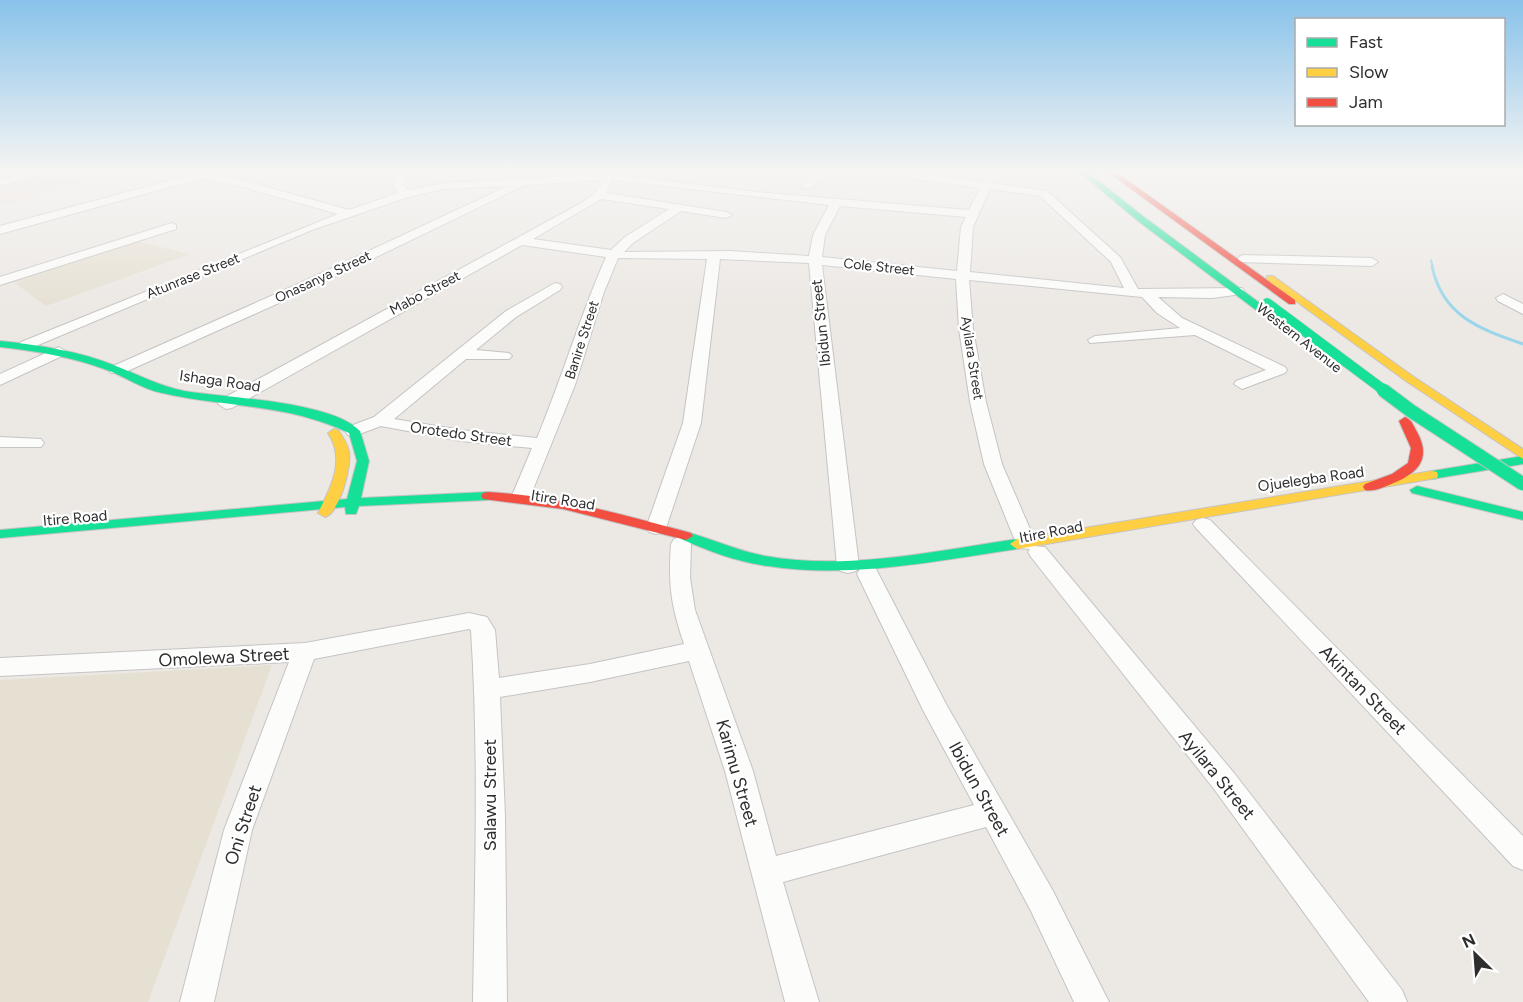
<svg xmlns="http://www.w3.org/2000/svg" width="1523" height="1002" font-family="Figtree,sans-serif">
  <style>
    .education { fill: #e6e0d3 }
    .medical { fill: #e9dcdb }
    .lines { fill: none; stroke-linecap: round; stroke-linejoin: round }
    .stream-far1 { stroke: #99d6ec; stroke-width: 2 }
    .stream { stroke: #99d6ec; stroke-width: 3 }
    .street-casing { stroke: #c5c4c5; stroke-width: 2 }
    .fast-casing { stroke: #c5c4c5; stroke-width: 2 }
    .slow-casing { stroke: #c5c4c5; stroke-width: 2 }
    .jam-casing { stroke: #c5c4c5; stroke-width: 2 }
    .street { fill: #fcfcfb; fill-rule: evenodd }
    .fast { fill: #16e098; fill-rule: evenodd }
    .slow { fill: #ffcf43; fill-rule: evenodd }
    .jam { fill: #f24e42; fill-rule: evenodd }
    .fast-bridge-far1-casing { stroke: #c6c5c4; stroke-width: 11; stroke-linecap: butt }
    .fast-bridge-casing { stroke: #c6c5c4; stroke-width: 15; stroke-linecap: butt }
    .fast-bridge-far1 { stroke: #16e098; stroke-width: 10 }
    .fast-bridge { stroke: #16e098; stroke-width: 13 }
    .labels { text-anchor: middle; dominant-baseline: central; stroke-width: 4.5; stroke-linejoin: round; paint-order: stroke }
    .far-street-label { font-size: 14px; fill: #2e2e2e; stroke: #fff }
    .street-label { font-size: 15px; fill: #2e2e2e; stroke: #fff }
    .near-street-label { font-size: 18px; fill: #2e2e2e; stroke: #fff }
  </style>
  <rect width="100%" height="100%" fill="#ece8e4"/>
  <!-- education -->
  <g class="education">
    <path d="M131 240 190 254 46 306 12 281Z"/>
    <path d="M272 665 148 1002H0V680Z"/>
  </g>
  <!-- medical -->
  <path class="medical" d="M0 170H127L0 206Z"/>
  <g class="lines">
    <!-- stream-far1 -->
    <path class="stream-far1" d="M1431 260 1433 268"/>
    <!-- stream -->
    <path class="stream" d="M1432 266C1442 316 1480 329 1523 344"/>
    <defs>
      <g id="street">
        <path d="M34 170H52L0 186V180Z"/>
        <path d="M398 170H408L403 185 408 190 444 183 609 174 757 192 969 210 980 188 869 173 864 170H895L982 182 988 170H998L992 183 1047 191 1120 257 1138 289 1242 288 1244 291 1242 294 1212 298 1158 297 1182 318 1285 367 1287 370 1285 373 1242 389 1234 384 1236 381 1266 370 1195 335 1090 343 1088 340 1095 336 1180 328 1157 313 1142 297 969 280 973 329 986 402 1002 464 1036 543 1034 546 1045 547 1234 773 1402 990 1407 1002H1369L1214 789 1031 557 1028 552 1030 549 1019 548 1016 543 984 464 970 402 959 329 956 279 822 265 859 566 856 571 848 573 840 571 837 566 809 263 720 259 701 423 666 528 663 532 656 534 649 532 646 528 683 423 707 259 618 258 604 292 575 385 528 502H514L511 498 532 448 461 441 381 426 354 436 348 435 345 431 348 427 374 417 506 311 555 283 560 284 562 287 560 290 516 317 476 350 509 353 512 356 509 359H466L394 419 461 430 537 438C562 378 580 316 606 257L522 245 232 408 226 409 218 404 220 400 583 202 595 193 602 180 525 185 308 290 123 373H111L109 370 111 367 298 284 508 186 444 189 408 197 312 230 31 348H21L18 345 21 342 338 214 243 187 202 178 0 234V226L202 172 249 182 349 210 398 193 393 185ZM612 180 829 205 813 235 809 256 730 251 629 252H624L633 243 681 211 726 218 732 215 726 212 606 193ZM990 189 1040 196 1111 262 1124 288 970 272 973 227ZM601 199 669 209 625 237 611 250 533 239ZM840 206 966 217 961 227 957 271 822 257 825 235Z"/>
        <path d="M819 170H831L811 188H803V184Z"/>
        <path d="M172 223 176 225V229L0 285V277Z"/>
        <path d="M1244 255 1372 258 1378 262 1372 266 1240 262 1238 259 1240 256Z"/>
        <path d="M1503 294 1523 304V314L1498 301 1496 298Z"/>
        <path d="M59 347 67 352 64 355 0 385V374Z"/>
        <path d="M0 437 41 439 44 443 41 447H0Z"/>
        <path d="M1203 518 1210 520 1523 836V870L1513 866 1196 528 1193 524 1196 520Z"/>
        <path d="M681 537 688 539 691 544 690 578 695 610 753 771 776 856 974 805 923 710 857 574 860 569 868 567 876 569 946 704 1053 891 1109 1002H1074L1031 911 986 827 783 882 819 1002H785L725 771 689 661 590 682 500 697 505 816 507 1002H473C475 878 479 754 471 630L469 629 314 659 252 830 214 1002H180L224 830 289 662 0 676V658L305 643 469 613 487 617 495 630 499 678 590 664 684 644C671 606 668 584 671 544L674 539Z"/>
      </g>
      <g id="fast">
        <path d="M1077 170H1085L1144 217 1292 327V331H1284L1138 221Z"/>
        <path d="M0 341C39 345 79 351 116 366 139 375 159 386 184 391 226 398 331 401 360 431L369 461 361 498 488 492 495 496 488 500 359 506 356 514H346L345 507 0 538V530L347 499 357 461 349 433C286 403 227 408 162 393 142 389 126 377 107 370 73 357 36 351 0 347Z"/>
        <path d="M1523 456V464L1432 479 1426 475 1432 471Z"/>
        <path d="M1417 486 1523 512V520L1412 493 1410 490Z"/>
        <path d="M686 532C713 539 737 551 765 556 847 571 935 551 1017 539L1024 544 1017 549C935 561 850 579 768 566 737 562 709 551 681 539L679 536Z"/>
      </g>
      <g id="slow">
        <path d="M1267 276H1273L1414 377 1523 449V459L1406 381 1267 280Z"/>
        <path d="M334 429 338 430C343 437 348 444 349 452 352 466 339 514 325 517L318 513C331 487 346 460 328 433Z"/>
        <path d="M1432 471 1437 472 1438 475 1437 478 1017 549 1010 544 1017 539Z"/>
      </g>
      <g id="jam">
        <path d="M1105 170H1113L1295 300V304H1289Z"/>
        <path d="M1405 417C1412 420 1413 425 1417 432 1433 461 1415 475 1389 485 1381 488 1373 492 1365 490L1363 487 1365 484 1392 474 1408 463 1411 448 1399 421Z"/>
        <path d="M488 492C558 496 624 515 691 533L693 536 686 540 563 509 483 499 481 496 483 493Z"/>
      </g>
    </defs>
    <!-- street casing -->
    <use href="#street" class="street-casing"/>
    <!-- fast casing -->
    <use href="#fast" class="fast-casing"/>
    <!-- slow casing -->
    <use href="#slow" class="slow-casing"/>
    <!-- jam casing -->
    <use href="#jam" class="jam-casing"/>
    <!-- street -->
    <use href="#street" class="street"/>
    <!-- fast -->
    <use href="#fast" class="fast"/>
    <!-- slow -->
    <use href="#slow" class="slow"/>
    <!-- jam -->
    <use href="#jam" class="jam"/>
    <defs>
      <path id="fast-bridge-far1" d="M1267 303 1385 391"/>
      <path id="fast-bridge" d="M1383 390 1411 411 1523 484"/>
    </defs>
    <!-- fast-bridge-far1 casing -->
    <use href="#fast-bridge-far1" class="fast-bridge-far1-casing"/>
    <!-- fast-bridge casing -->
    <use href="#fast-bridge" class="fast-bridge-casing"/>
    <!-- fast-bridge-far1 -->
    <use href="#fast-bridge-far1" class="fast-bridge-far1"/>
    <!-- fast-bridge -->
    <use href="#fast-bridge" class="fast-bridge"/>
  </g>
  <!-- sky -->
  <linearGradient id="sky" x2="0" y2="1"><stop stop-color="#88c2ea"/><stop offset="0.55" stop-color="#f6f5f3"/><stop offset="1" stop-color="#f6f5f3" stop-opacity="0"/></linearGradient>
  <rect width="1523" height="311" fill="url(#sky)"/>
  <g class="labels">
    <!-- far-street labels -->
    <g class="far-street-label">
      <text transform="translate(879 267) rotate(6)">Cole Street</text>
      <text transform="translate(193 276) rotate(-22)">Atunrase Street</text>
      <text transform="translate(323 277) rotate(-25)">Onasanya Street</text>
      <text transform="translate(425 293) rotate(-28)">Mabo Street</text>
      <text transform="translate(1299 338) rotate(38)">Western Avenue</text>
      <text transform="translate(582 340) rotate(-72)">Banire Street</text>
      <text transform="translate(972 358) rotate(81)">Ayilara Street</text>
    </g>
    <!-- street labels -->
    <g class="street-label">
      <text transform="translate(821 323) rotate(-96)">Ibidun Street</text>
      <text transform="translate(220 381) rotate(8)">Ishaga Road</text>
      <text transform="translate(461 434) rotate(8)">Orotedo Street</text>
      <text transform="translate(1311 479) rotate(-8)">Ojuelegba Road</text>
      <text transform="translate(563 500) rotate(9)">Itire Road</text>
      <text transform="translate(75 518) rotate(-5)">Itire Road</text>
      <text transform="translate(1051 532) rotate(-11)">Itire Road</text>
    </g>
    <!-- near-street labels -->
    <g class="near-street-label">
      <text transform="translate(224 657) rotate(-3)">Omolewa Street</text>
      <text transform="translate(1363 690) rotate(46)">Akintan Street</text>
      <text transform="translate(737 773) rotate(74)">Karimu Street</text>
      <text transform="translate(1217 775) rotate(51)">Ayilara Street</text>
      <text transform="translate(979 789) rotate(61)">Ibidun Street</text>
      <text transform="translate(490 795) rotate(-90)">Salawu Street</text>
      <text transform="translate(243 825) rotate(-72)">Oni Street</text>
    </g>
  </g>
  <!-- legend -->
  <rect x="1295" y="18" width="210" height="108" fill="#ffffff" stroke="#ababab" stroke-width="1.5"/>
  <rect x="1307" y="38" width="30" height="9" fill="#16e098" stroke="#ababab" stroke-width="1.5"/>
  <text x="1349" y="48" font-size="18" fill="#2e2e2e">Fast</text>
  <rect x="1307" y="68" width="30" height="9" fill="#ffcf43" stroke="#ababab" stroke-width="1.5"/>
  <text x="1349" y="78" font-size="18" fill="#2e2e2e">Slow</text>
  <rect x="1307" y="98" width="30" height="9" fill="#f24e42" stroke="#ababab" stroke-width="1.5"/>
  <text x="1349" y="108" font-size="18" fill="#2e2e2e">Jam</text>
  <!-- north arrow -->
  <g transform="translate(1475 954) rotate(335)" stroke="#ffffff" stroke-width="4.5" paint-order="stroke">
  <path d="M0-4.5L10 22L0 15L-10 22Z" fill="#2e2e2e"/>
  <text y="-9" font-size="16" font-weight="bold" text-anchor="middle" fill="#2e2e2e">N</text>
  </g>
</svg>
